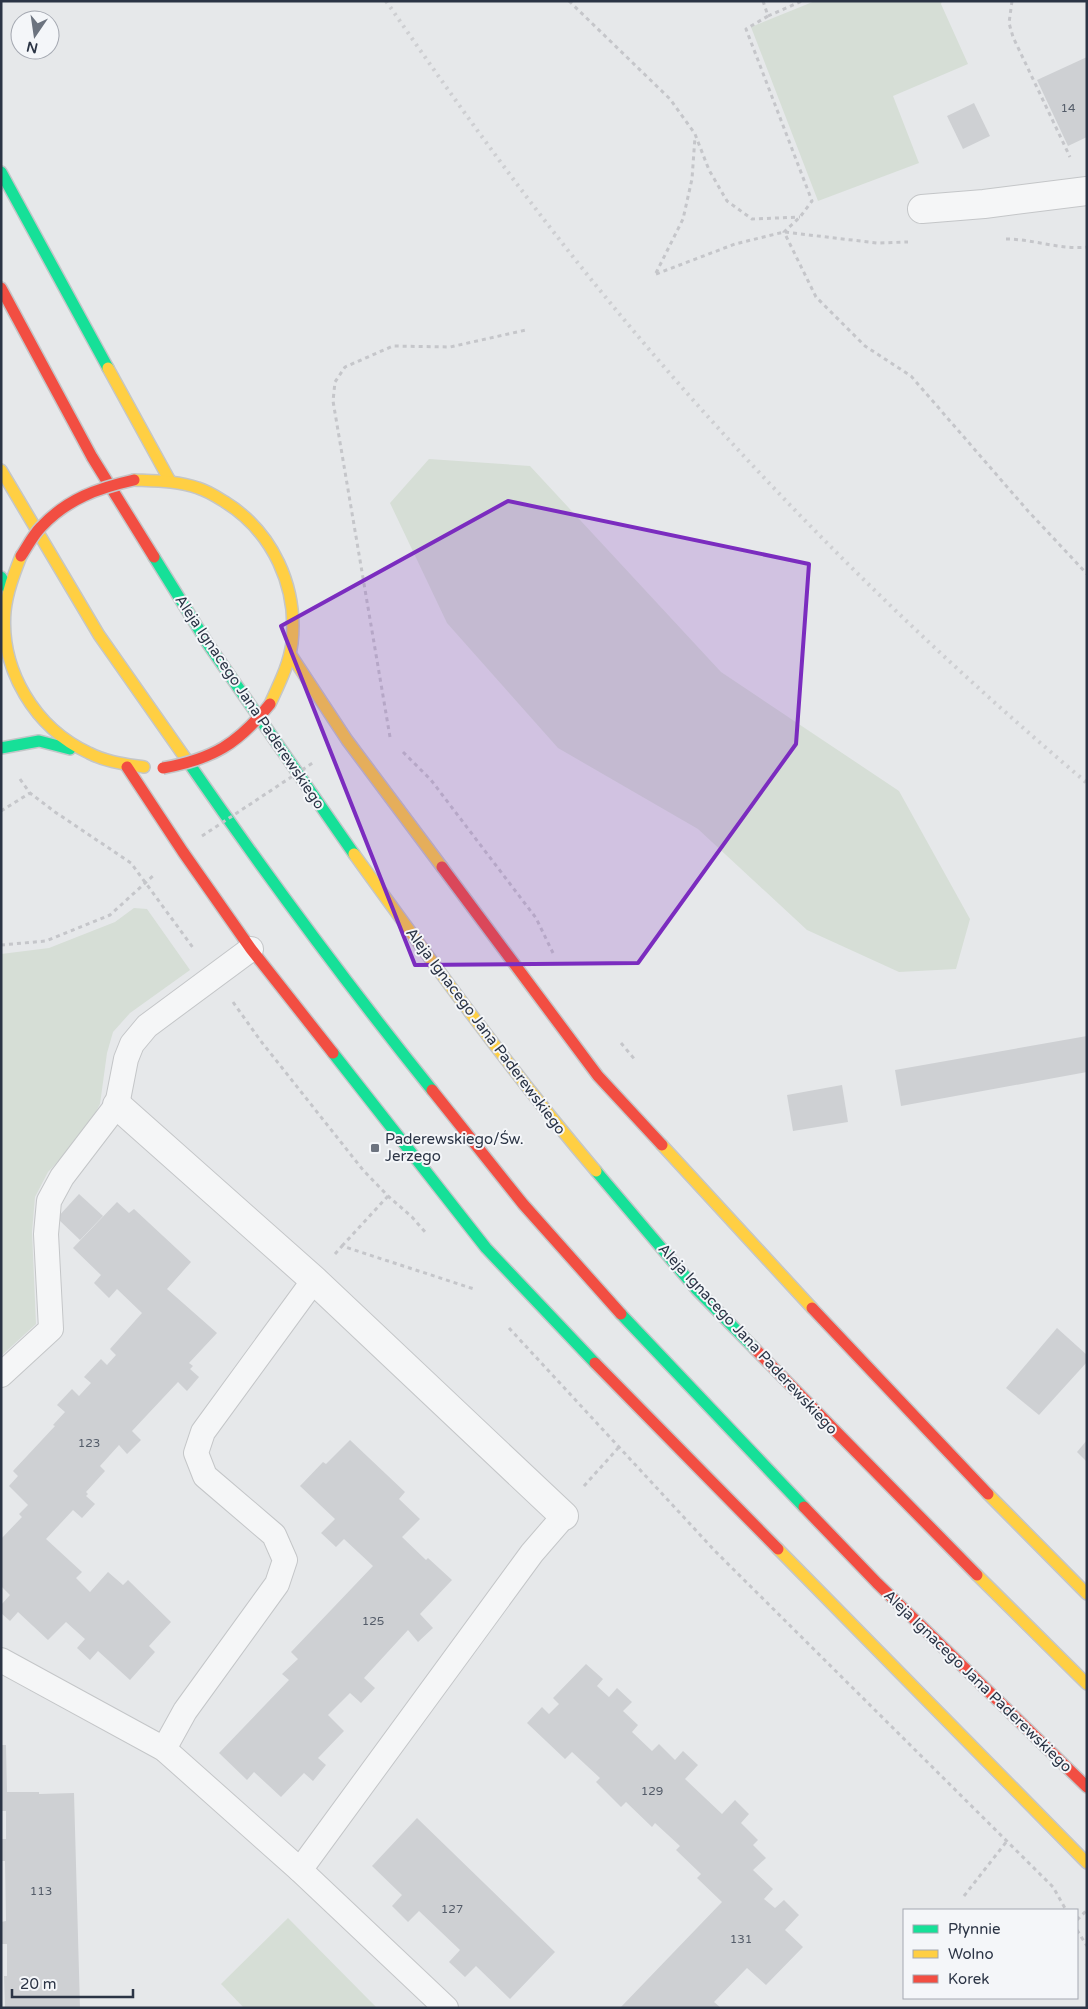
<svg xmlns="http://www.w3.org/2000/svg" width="1088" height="2009" font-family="'Varela Round',sans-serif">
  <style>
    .green { fill: #d6ded6 }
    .building { fill: #ced0d3 }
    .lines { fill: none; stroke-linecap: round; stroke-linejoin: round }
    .lane-casing { stroke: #c4c6c8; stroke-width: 26 }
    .street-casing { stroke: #c4c6c8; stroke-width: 30 }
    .fast-casing { stroke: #c4c6c8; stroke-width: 14 }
    .slow-casing { stroke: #c4c6c8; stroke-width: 14 }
    .jam-casing { stroke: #c4c6c8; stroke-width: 14 }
    .path { stroke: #c5c6ca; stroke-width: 3; stroke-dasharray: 4 4; stroke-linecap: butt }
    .lane { stroke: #f5f6f7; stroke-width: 24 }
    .street { stroke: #f5f6f7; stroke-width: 28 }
    .fast { stroke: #16e098; stroke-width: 11 }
    .slow { stroke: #ffcf43; stroke-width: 11 }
    .jam { stroke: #f24e42; stroke-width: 11 }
    .rail { stroke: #cecfd2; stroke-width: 4; stroke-dasharray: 2.5 5; stroke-linecap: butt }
    .jam-bridge-casing { stroke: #c4c6c8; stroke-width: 14; stroke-linecap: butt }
    .path-bridge { stroke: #c5c6ca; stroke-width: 3; stroke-dasharray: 4 4; stroke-linecap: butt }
    .jam-bridge { stroke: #f24e42; stroke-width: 11 }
    .marked { fill: #7b2cbf; fill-opacity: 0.2; stroke: #7b2cbf; stroke-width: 4; stroke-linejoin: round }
    .poi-dot { fill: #6c737f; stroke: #f4f6f9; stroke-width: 2 }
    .labels { text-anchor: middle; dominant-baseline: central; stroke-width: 4; stroke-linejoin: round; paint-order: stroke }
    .number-label { font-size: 12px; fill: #545c69 }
    .street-label { font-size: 15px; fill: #2b3445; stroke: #f4f6f9 }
    .poi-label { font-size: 15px; fill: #2b3445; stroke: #f4f6f9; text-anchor: start }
  </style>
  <rect width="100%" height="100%" fill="#e6e8ea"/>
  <!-- green -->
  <g class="green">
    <path d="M815 1H942L941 4 968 64 893 96 919 163 818 201 751 27Z"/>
    <path d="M429 459 530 466 721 672 899 791 970 919 956 969 899 972 807 930 698 829 558 748 447 623 390 503Z"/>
    <path d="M134 908 147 909 190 970 130 1013 113 1032 107 1053 100 1104 85 1132 48 1172 35 1197 32 1232 36 1324 1 1356V954L49 948 115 922Z"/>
    <path d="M288 1918 377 2008H244L221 1984Z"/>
  </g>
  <!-- building -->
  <g class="building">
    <path d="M1087 57V137L1068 146 1037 80Z"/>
    <path d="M974 103 990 136 963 149 947 116Z"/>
    <path d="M1087 1036V1072L901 1106 895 1070Z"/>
    <path d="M842 1085 848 1122 793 1131 787 1095Z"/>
    <path d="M79 1194 103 1216 80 1240 57 1218Z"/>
    <path d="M117 1202 129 1213 134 1209 191 1262 167 1289 217 1333 189 1363 193 1366 190 1369 199 1377 187 1391 178 1382 132 1431 141 1440 127 1454 119 1445 100 1466 105 1471 86 1492 88 1494 86 1496 95 1504 82 1518 73 1510 46 1539 82 1572 76 1578 90 1592 108 1572 123 1585 128 1580 171 1622 149 1646 155 1652 130 1680 98 1651 90 1660 77 1648 85 1639 66 1622 48 1640 18 1612 10 1621 1 1613V1605L10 1595 1 1586V1539L22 1517 19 1514 28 1505 9 1486 18 1476 13 1471 55 1426 53 1425 65 1412 57 1405 72 1389 79 1396 91 1383 84 1377 101 1359 107 1365 116 1355 110 1349 142 1313 117 1289 109 1298 94 1283 101 1275 73 1248Z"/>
    <path d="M1057 1328 1087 1355V1362L1039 1415 1006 1388Z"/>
    <path d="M350 1440 405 1492 399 1499 420 1519 402 1537 426 1560 428 1558 452 1580 420 1614 433 1628 418 1642 408 1630 364 1678 375 1688 361 1703 350 1693 328 1715 344 1731 318 1758 326 1765 313 1781 304 1773 281 1797 254 1772 247 1780 219 1753 289 1680 282 1674 298 1659 291 1652 373 1566 344 1539 336 1547 321 1533 335 1519 300 1486 323 1462 326 1464Z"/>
    <path d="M1087 1440V1462L1077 1452Z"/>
    <path d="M586 1664 603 1679 597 1686 609 1697 617 1688 632 1702 623 1711 638 1725 632 1732 652 1751 659 1744 675 1760 683 1751 698 1765 685 1779 722 1814 735 1800 749 1814 741 1823 758 1840 753 1845 766 1858 753 1870 773 1889 764 1899 775 1908 784 1900 799 1915 785 1930 803 1947 766 1985 747 1968 714 2002 721 2008H620L722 1902 697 1878 701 1874 676 1850 680 1846 655 1823 652 1827 626 1802 621 1807 596 1782 600 1778 572 1752 565 1759 527 1723 542 1707 549 1714 559 1704 553 1698Z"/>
    <path d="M1 1745H6L7 1792H39V1794L74 1793 80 2008H5L4 1976H7V1944H1V1922L6 1921 5 1861H1V1839H6V1811H1Z"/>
    <path d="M417 1818 555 1952 510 1999 476 1966 465 1977 449 1962 460 1950 419 1911 408 1922 392 1906 402 1895 372 1866Z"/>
  </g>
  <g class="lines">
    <defs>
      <g id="lane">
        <path d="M1 1375 51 1329 46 1234 49 1201 62 1177 117 1105 126 1059 132 1044 147 1026 251 949"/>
        <path d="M1 1660 164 1749 300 1870 446 2008"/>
        <path d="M164 1749 185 1711 277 1584 285 1560 274 1535 205 1476 196 1453 203 1432 314 1280"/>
        <path d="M300 1870 532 1553 564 1516"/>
      </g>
      <g id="street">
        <path d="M922 209 984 204 1087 191"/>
        <path d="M117 1105 314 1280 564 1516"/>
      </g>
      <g id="fast">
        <path d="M1 172 108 368"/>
        <path d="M154 557 208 644 354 854"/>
        <path d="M1 577 8 589"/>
        <path d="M1 748 39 741 70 749"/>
        <path d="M186 759C264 872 346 983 432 1090"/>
        <path d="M333 1053 486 1248 595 1363"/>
        <path d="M596 1171 697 1290 755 1349"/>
        <path d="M621 1314 804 1507"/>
      </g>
      <g id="slow">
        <path d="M108 368 170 481"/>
        <path d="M1 470 99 635 186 759"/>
        <path d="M134 480C156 481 178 481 198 488 208 491 217 497 225 502 273 532 298 587 292 643 289 665 279 684 270 704"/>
        <path d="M21 556C14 574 7 592 5 611 0 670 35 728 89 753 106 762 125 764 144 767"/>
        <path d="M291 655 347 740 442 867"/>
        <path d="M354 854C432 962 510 1070 596 1171"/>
        <path d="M662 1145 812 1308"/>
        <path d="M988 1494 1087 1594"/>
        <path d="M778 1549 1087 1863"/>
        <path d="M977 1575 1087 1684"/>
      </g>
      <g id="jam">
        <path d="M1 288 92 457 154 557"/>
        <path d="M127 767 183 852 251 949 333 1053"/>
        <path d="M442 867 598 1076 662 1145"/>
        <path d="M432 1090 523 1204 621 1314"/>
        <path d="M812 1308 988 1494"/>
        <path d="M755 1349 977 1575"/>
        <path d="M595 1363 778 1549"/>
        <path d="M804 1507 877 1583 1087 1787"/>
      </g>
    </defs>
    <!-- lane casing -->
    <use href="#lane" class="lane-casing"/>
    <!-- street casing -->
    <use href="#street" class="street-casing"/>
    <!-- fast casing -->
    <use href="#fast" class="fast-casing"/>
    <!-- slow casing -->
    <use href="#slow" class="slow-casing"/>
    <!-- jam casing -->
    <use href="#jam" class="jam-casing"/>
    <!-- path -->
    <g class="path">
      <path d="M569 1 670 99 695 134 709 170 727 201 752 219 800 217"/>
      <path d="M763 1 768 16 746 29 812 201 800 217 784 232 816 297 865 346 911 376 1028 511 1087 574"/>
      <path d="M1012 1 1009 23 1013 37 1070 157"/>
      <path d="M768 16 802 1"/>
      <path d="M1006 239C1033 239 1060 250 1087 247"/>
      <path d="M656 273 683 219 692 179 695 137"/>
      <path d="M656 274 735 244 784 232 877 243 908 242"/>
      <path d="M390 737 333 401 335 382 345 367 393 346 450 347 526 330"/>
      <path d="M403 752 431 780 536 918 553 953"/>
      <path d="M20 779 30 793 55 812 131 863 194 949"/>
      <path d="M1 811 30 793"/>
      <path d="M1 945 46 941 110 915 155 874"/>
      <path d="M233 1002 260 1040 363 1170 388 1196 412 1217 426 1233"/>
      <path d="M621 1043 636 1061"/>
      <path d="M342 1246 388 1196"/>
      <path d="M335 1254 342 1246 474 1289"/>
      <path d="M509 1328 715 1551 1053 1887 1066 1910"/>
      <path d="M584 1486 619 1447"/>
      <path d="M964 1896 1007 1841"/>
      <path d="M1077 1920 1087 1910"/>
      <path d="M1077 1930 1087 1946"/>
    </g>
    <!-- lane -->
    <use href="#lane" class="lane"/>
    <!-- street -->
    <use href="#street" class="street"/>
    <!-- fast -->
    <use href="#fast" class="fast"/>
    <!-- slow -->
    <use href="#slow" class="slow"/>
    <!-- jam -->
    <use href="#jam" class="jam"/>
    <!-- rail -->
    <path class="rail" d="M386 1C455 101 526 200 603 294 748 472 912 635 1087 783"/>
    <defs>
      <g id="jam-bridge">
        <path d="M21 556C27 547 33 535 41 527 67 499 98 488 134 480"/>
        <path d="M163 768C213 759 238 744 270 704"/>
      </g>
    </defs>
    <!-- jam-bridge casing -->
    <use href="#jam-bridge" class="jam-bridge-casing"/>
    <!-- path-bridge -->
    <path class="path-bridge" d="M202 836 314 762"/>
    <!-- jam-bridge -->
    <use href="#jam-bridge" class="jam-bridge"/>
  </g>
  <!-- marked area -->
  <path class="marked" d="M508 501 809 564 796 744 638 963 415 965 281 626Z"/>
  <!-- markers -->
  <rect class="poi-dot" x="370" y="1143" width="10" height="10" rx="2.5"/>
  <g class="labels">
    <!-- number labels -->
    <g class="number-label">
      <text x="1068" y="108">14</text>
      <text x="89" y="1443">123</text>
      <text x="373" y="1621">125</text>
      <text x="652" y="1791">129</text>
      <text x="41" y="1891">113</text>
      <text x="452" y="1909">127</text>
      <text x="741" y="1939">131</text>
    </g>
    <!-- street labels -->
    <g class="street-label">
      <text transform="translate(250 702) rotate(56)">Aleja Ignacego Jana Paderewskiego</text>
      <text transform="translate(486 1031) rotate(53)">Aleja Ignacego Jana Paderewskiego</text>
      <text transform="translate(748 1339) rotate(47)">Aleja Ignacego Jana Paderewskiego</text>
      <text transform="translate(978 1681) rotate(44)">Aleja Ignacego Jana Paderewskiego</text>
    </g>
    <!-- poi labels -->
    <g class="poi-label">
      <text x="385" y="1139">Paderewskiego/Św.<tspan x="385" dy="17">Jerzego</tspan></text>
    </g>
  </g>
  <!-- border -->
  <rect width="1088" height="2009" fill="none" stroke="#2b3445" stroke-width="5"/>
  <!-- legend -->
  <rect x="903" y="1909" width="175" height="90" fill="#f4f6f9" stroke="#a4a8b1"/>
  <rect x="913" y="1925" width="25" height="8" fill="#16e098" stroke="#a4a8b1"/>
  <text x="948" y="1934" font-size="15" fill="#2b3445">Płynnie</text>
  <rect x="913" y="1950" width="25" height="8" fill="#ffcf43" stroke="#a4a8b1"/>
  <text x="948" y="1959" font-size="15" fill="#2b3445">Wolno</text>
  <rect x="913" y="1975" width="25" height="8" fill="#f24e42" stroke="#a4a8b1"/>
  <text x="948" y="1984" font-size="15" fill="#2b3445">Korek</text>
  <!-- north arrow -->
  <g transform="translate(35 35) rotate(193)"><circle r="24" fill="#f4f6f9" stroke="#a4a8b1"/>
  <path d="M0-4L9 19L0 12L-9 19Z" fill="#6c737f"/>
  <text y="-8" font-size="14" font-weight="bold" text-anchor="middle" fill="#2b3445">N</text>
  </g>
  <!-- scale -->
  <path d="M12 1989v8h121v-8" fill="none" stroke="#2b3445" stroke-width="2.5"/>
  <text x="20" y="1989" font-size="15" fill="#2b3445" stroke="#f4f6f9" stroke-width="4" paint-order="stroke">20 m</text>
</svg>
